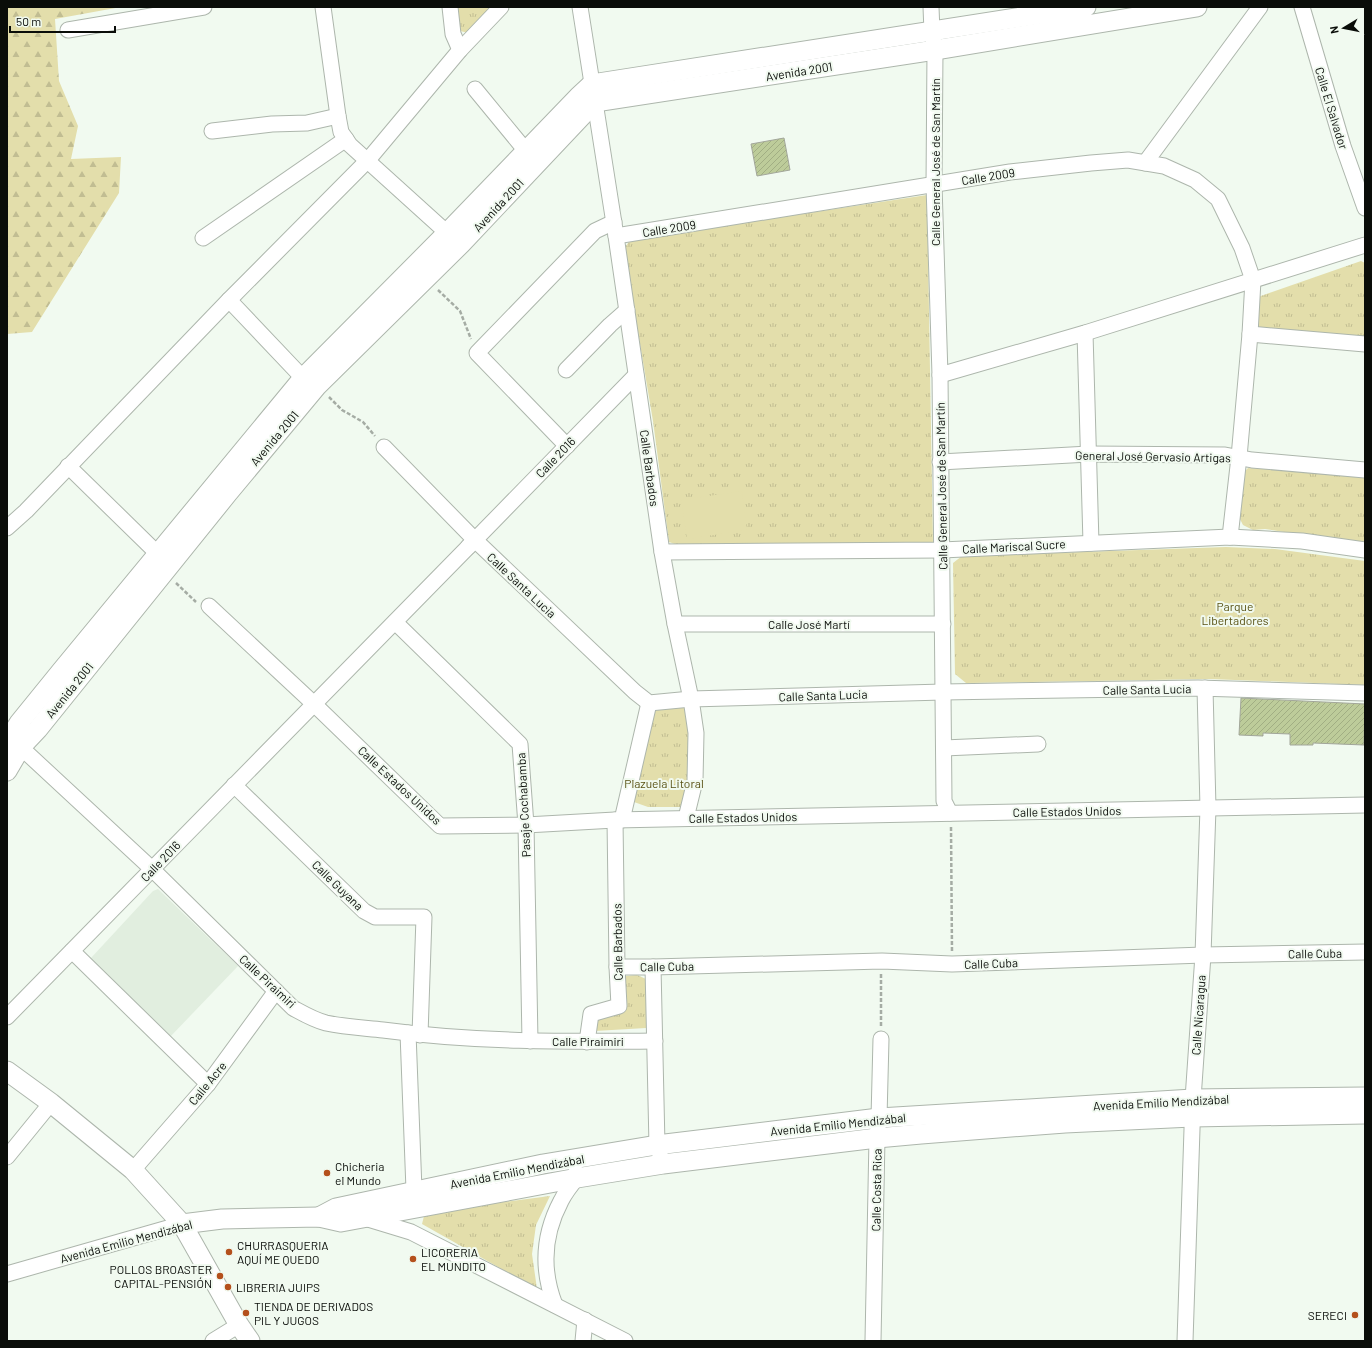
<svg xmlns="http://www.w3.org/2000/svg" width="1372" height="1348" font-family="Barlow,sans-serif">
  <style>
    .built { fill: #e1eedf }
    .grass { fill: url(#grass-tufts) }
    .forest { fill: url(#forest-firs) }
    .garden { fill: #e3deab }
    .building { fill: url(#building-hatch); stroke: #a2a69a }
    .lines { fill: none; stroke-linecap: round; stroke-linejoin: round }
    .minor-casing { stroke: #adb6ac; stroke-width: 17 }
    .major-casing { stroke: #adb6ac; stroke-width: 21 }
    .path { stroke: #a5aca4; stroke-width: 2.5; stroke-dasharray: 4 2; stroke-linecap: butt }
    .minor { stroke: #fff; stroke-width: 15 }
    .major { stroke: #fff; stroke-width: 19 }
    .poi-dot { fill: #b4501c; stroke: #f1faf0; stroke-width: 1.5 }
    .labels { text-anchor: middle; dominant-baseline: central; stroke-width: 4; stroke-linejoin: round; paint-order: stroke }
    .street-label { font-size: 12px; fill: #0a0d09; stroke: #f1faf0 }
    .park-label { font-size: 12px; fill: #585113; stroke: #f1faf0 }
    .poi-label { font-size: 12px; fill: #0a0d09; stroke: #f1faf0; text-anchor: start }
  </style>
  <defs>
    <pattern id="grass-tufts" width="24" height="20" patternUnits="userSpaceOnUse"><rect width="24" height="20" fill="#e3deab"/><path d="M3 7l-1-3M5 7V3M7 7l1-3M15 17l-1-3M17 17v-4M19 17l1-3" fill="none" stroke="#c1bd92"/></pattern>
    <pattern id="forest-firs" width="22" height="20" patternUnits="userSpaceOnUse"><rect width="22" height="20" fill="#e3deab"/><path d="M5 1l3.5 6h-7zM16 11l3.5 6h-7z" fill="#c1bd92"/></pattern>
    <pattern id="building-hatch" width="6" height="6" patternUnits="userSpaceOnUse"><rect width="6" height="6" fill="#bdcc9a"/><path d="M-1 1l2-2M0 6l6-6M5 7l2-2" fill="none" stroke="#a1ae83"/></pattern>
  </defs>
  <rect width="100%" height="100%" fill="#f1faf0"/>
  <!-- built -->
  <path class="built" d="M158 889 238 966 169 1038 93 963 91 958 153 891Z"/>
  <!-- grass -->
  <g class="grass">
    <path d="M455 7H495L469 33 460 31 457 26Z"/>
    <path d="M927 195 933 544 678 545 669 542 653 421 624 249 630 240Z"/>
    <path d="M1361 261 1365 263V338L1270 330 1258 327V297Z"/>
    <path d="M1248 468 1285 470 1365 478V545L1265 529 1253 530 1243 525 1238 515 1243 473Z"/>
    <path d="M1226 547 1275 549 1365 561V685L1210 679 966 683 955 674 953 563 962 556Z"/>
    <path d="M661 707H682L688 711 691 764 687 793 680 807H648L634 802 655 711Z"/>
    <path d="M637 975 646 979V1028L595 1031 596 1018 621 1014 622 981 626 976Z"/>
    <path d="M550 1196 536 1225 532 1254 537 1289 422 1224 425 1212Z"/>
  </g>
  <!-- forest -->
  <path class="forest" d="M7 7H121L55 19 59 81 78 126 71 159 121 157 119 193 32 332 7 334Z"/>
  <!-- garden -->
  <path class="garden" d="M742 491 747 530 687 539 681 500Z"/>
  <!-- building -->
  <g class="building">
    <path d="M784 138 790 170 757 176 751 144Z"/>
    <path d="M1241 698 1365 704 1364 745 1313 743V745H1290V734L1263 733V736L1239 735Z"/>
  </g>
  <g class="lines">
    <defs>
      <g id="minor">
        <path d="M323 7 338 116 341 132 350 145 455 240"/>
        <path d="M450 7 453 34 460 50"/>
        <path d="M580 7 616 236 662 552 675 624 691 699 696 733 695 781 686 818"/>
        <path d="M931 7 932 32 935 50 934 185 940 375 944 801 950 813"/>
        <path d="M1302 7 1343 146 1365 208"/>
        <path d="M68 30 204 7"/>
        <path d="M475 89 526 151"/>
        <path d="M212 131 272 124 307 123 338 116"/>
        <path d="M1145 163 1260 7"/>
        <path d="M616 236 1010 172 1091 163 1128 160 1164 166 1195 180 1218 199 1242 248 1253 280 1250 334 1239 457 1230 537"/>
        <path d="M203 238 346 139"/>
        <path d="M229 300 303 378"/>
        <path d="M1085 333 1091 543"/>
        <path d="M1250 334 1365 344"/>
        <path d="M566 370 610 325 627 310"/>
        <path d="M940 375 1085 333 1365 245"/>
        <path d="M567 446 477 353 595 231 614 222"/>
        <path d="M384 447 475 540 635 692 649 703 691 699 943 692 1198 688 1365 693"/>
        <path d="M940 462 1089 454 1225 455 1252 460 1365 470"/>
        <path d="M68 466 158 554"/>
        <path d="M7 528 26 511 229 300 368 160 460 50 501 7"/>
        <path d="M468 547 636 375"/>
        <path d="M662 552 942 550 1230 537 1302 541 1365 550"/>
        <path d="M209 606 314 704 440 826 526 825 615 820 1365 805"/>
        <path d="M395 622 520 744 526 825 530 1041"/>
        <path d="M675 624H943"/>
        <path d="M14 741 152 869 293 1008C304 1014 314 1020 326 1023 345 1027 365 1028 383 1030 473 1042 565 1042 655 1041"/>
        <path d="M944 748 1038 744"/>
        <path d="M234 785 364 911 375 917H424L420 1035"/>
        <path d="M622 820 649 703"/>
        <path d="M72 951 208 1084"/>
        <path d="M617 967H653L882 961 952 964 1203 955 1365 952"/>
        <path d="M653 967 657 1145 663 1164"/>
        <path d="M7 1017 475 540"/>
        <path d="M408 1033 414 1190"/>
        <path d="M587 1042 591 1014 619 1006 617 967 615 820"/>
        <path d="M7 1157 51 1103"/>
        <path d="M133 1170 208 1084 276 991"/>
        <path d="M365 1218 411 1232 625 1341"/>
        <path d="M7 1274 182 1224"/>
        <path d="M555 1305C541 1269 543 1235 561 1201 565 1193 571 1185 577 1178L576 1172"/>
        <path d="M213 1341 239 1325"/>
        <path d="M583 1341 585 1320"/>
        <path d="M873 1341 877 1138 879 1118 881 1039"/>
        <path d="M1185 1341 1193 1099 1203 955 1206 867 1208 808 1205 688"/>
      </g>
      <g id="major">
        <path d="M7 742 19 723 62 670 303 378 447 233 578 97 592 84 1086 7"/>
        <path d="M7 771 21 747 38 729 228 493 317 386 461 244 595 102 935 50 1197 7"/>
        <path d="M7 1071 51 1103 133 1170 182 1224 239 1325 250 1341"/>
        <path d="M319 1217 336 1208 543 1164 657 1145 879 1118 1193 1099 1365 1097"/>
        <path d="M182 1224 222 1219 319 1217 341 1222 577 1178 663 1164 877 1138 921 1134 1065 1123 1192 1117 1365 1114"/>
      </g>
    </defs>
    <!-- minor casing -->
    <use href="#minor" class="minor-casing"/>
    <!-- major casing -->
    <use href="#major" class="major-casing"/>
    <!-- path -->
    <g class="path">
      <path d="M438 290 460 311 471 339"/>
      <path d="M329 397 342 410 363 422 375 436"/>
      <path d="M176 583 196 602"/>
      <path d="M951 827 952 952"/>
      <path d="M881 1026V973"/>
    </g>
    <!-- minor -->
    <use href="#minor" class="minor"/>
    <!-- major -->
    <use href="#major" class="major"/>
  </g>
  <!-- markers -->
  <g class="poi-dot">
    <circle cx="327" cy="1173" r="4"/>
    <circle cx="229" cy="1252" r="4"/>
    <circle cx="413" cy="1259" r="4"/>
    <circle cx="220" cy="1276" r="4"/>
    <circle cx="228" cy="1287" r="4"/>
    <circle cx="246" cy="1313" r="4"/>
    <circle cx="1355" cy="1315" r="4"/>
  </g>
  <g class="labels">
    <!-- street labels -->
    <g class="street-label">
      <text transform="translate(799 71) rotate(-9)">Avenida 2001</text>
      <text transform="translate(1332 108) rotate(73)">Calle El Salvador</text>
      <text transform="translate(935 162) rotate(-90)">Calle General José de San Martín</text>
      <text transform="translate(988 176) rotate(-9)">Calle 2009</text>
      <text transform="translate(498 205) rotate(-47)">Avenida 2001</text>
      <text transform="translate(669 228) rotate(-9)">Calle 2009</text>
      <text transform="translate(274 438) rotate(-50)">Avenida 2001</text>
      <text transform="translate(1153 456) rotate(1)">General José Gervasio Artigas</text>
      <text transform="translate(555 457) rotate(-46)">Calle 2016</text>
      <text transform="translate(650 468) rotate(82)">Calle Barbados</text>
      <text transform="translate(941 486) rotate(-91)">Calle General José de San Martín</text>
      <text transform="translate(1014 546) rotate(-3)">Calle Mariscal Sucre</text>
      <text transform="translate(522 585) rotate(43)">Calle Santa Lucia</text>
      <text x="809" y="624">Calle José Martí</text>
      <text transform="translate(1147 689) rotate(-1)">Calle Santa Lucia</text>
      <text transform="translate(69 690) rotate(-51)">Avenida 2001</text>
      <text transform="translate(823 695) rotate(-2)">Calle Santa Lucia</text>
      <text transform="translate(400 785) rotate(43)">Calle Estados Unidos</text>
      <text transform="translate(523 805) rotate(-93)">Pasaje Cochabamba</text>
      <text transform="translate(1067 811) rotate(-1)">Calle Estados Unidos</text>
      <text transform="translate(743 817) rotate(-1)">Calle Estados Unidos</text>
      <text transform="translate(160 861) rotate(-46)">Calle 2016</text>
      <text transform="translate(338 885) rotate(44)">Calle Guyana</text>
      <text transform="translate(617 942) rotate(-91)">Calle Barbados</text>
      <text transform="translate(1315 953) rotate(-1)">Calle Cuba</text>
      <text transform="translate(991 963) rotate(-2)">Calle Cuba</text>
      <text transform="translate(667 966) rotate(-1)">Calle Cuba</text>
      <text transform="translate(268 981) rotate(43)">Calle Piraimiri</text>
      <text transform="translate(1198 1015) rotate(-86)">Calle Nicaragua</text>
      <text x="588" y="1041">Calle Piraimiri</text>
      <text transform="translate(207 1083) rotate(-51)">Calle Acre</text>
      <text transform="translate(1161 1102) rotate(-3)">Avenida Emilio Mendizábal</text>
      <text transform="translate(838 1124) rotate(-6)">Avenida Emilio Mendizábal</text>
      <text transform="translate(517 1171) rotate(-11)">Avenida Emilio Mendizábal</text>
      <text transform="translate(876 1190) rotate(-89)">Calle Costa Rica</text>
      <text transform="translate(126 1241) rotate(-15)">Avenida Emilio Mendizábal</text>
    </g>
    <!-- park labels -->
    <g class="park-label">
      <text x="1235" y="606">Parque<tspan x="1235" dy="14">Libertadores</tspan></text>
      <text x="664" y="783">Plazuela Litoral</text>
    </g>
    <!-- poi labels -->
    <g class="poi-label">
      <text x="335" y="1166">Chicheria<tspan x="335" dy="14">el Mundo</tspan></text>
      <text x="237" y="1245">CHURRASQUERIA<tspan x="237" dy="14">AQUÍ ME QUEDO</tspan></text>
      <text x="421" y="1252">LICORERIA<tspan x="421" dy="14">EL MUNDITO</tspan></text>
      <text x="212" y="1269" text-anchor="end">POLLOS BROASTER<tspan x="212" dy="14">CAPITAL-PENSIÓN</tspan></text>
      <text x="236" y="1287">LIBRERIA JUIPS</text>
      <text x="254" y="1306">TIENDA DE DERIVADOS<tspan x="254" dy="14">PIL Y JUGOS</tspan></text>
      <text x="1347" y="1315" text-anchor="end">SERECI</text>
    </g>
  </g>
  <!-- border -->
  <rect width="1372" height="1348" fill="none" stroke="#0a0d09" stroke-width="16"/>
  <!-- north arrow -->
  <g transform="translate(1344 28) rotate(260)" stroke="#f1faf0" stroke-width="3" paint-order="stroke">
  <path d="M0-3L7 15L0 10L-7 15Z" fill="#0a0d09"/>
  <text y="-6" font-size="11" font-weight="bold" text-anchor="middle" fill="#0a0d09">N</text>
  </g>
  <!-- scale -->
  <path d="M10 26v6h105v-6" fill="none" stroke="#0a0d09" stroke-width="2"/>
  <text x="16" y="26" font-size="12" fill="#0a0d09" stroke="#f1faf0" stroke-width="3" paint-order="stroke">50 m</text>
</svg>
